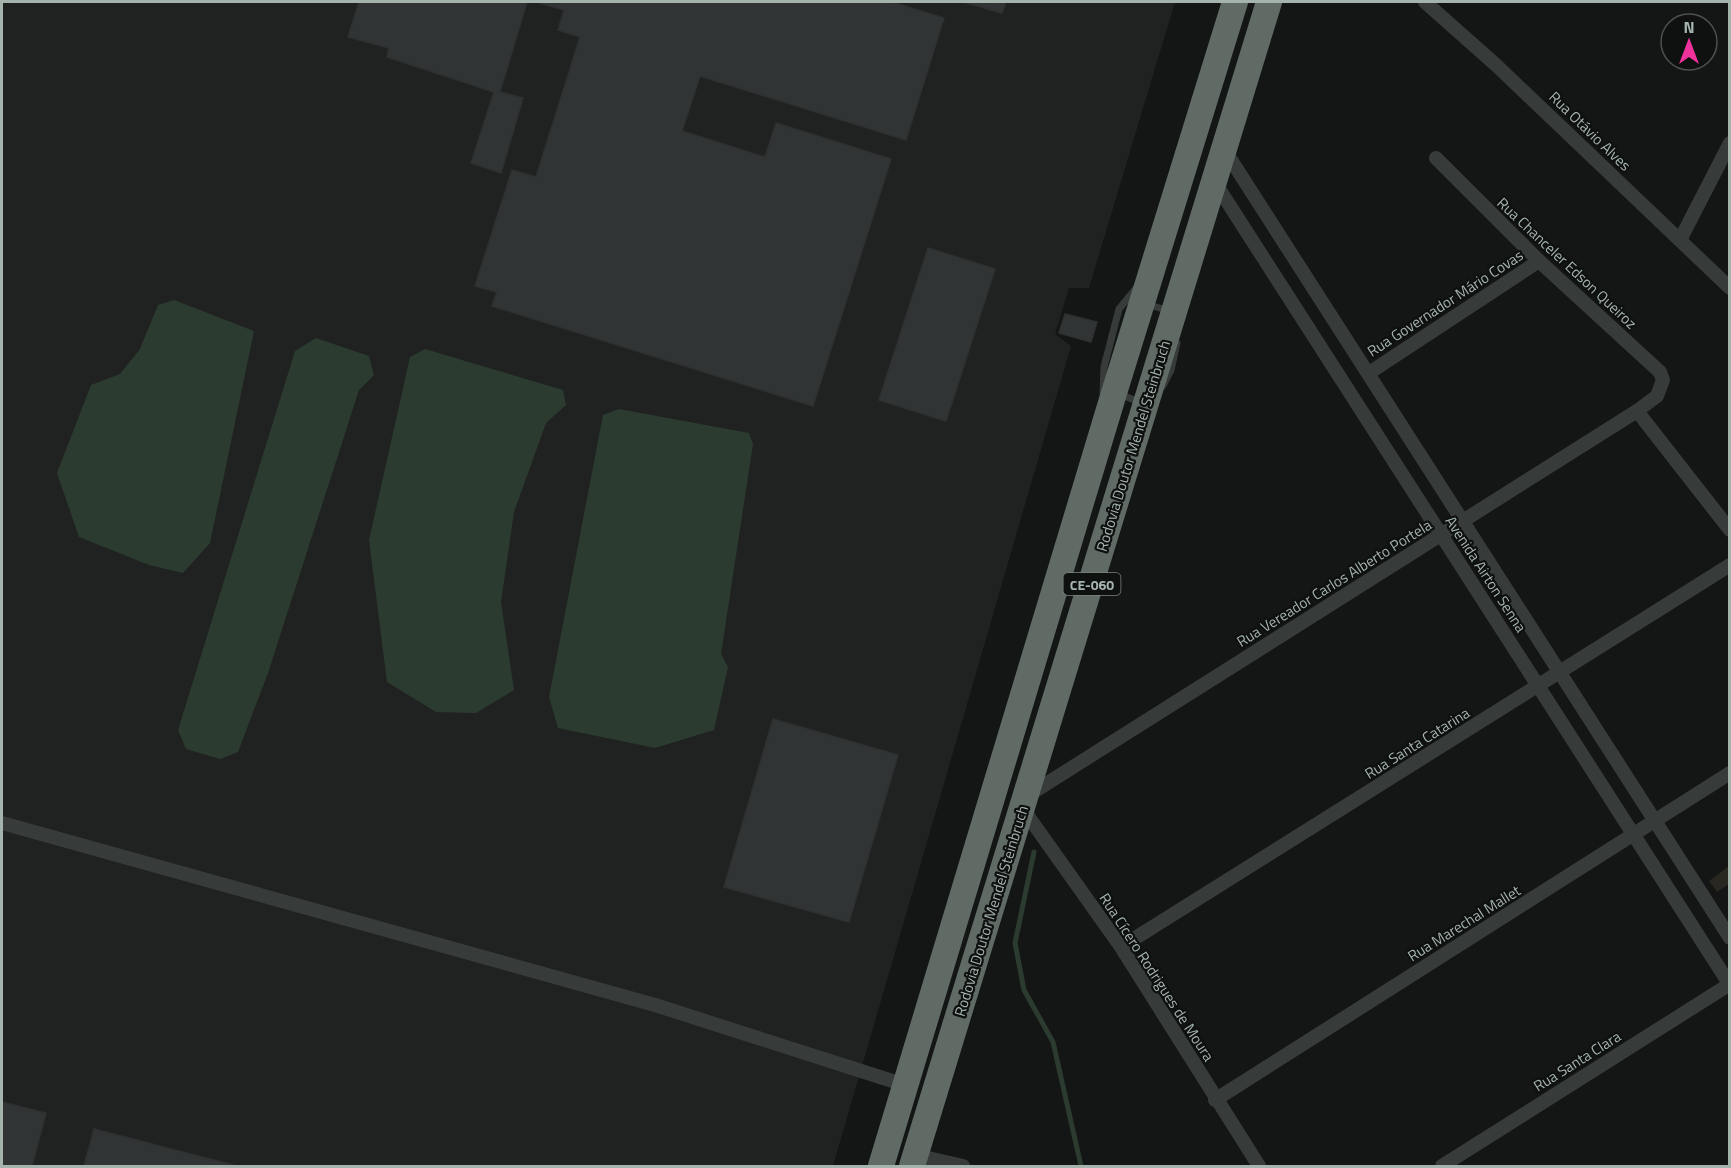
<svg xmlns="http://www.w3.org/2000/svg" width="1731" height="1168" font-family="'Titillium Web',sans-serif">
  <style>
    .built { fill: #202222 }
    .green { fill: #282720 }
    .water { fill: #2c3b2f }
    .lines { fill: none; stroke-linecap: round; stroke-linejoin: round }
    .stream { stroke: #2c3b2f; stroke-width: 5 }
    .building { fill: #313434; stroke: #2e3130; stroke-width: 1.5 }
    .lane { stroke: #373c3a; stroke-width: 7 }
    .street { stroke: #373c3a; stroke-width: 14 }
    .highway { stroke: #616b66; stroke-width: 26 }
    .labels { text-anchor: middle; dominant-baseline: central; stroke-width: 4.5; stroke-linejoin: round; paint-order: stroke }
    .shield { fill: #0f1010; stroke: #78847e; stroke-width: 1.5 }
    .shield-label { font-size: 14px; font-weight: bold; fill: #a5b5ad }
    .street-label { font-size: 15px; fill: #a5b5ad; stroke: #0f1010 }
  </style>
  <rect width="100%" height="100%" fill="#141515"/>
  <!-- built -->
  <path class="built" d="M2 2H1175L1089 288H1069L1055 334 1071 346 833 1166H2Z"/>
  <!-- green -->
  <path class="green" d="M1729 866V884L1717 892 1709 881Z"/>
  <!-- water -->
  <g class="water">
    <path d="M174 300 254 331 210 543 183 573 149 565 79 537 57 473 91 385 120 374 140 349 158 305Z"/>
    <path d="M316 338 369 356 374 375 359 390 268 673 238 752 220 759 186 749 178 730 295 351Z"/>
    <path d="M425 349 563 390 566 405 546 423 514 512 501 602 514 690 476 713 436 712 387 682 369 540 410 357Z"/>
    <path d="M619 409 749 433 753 444 721 654 728 667 714 730 655 748 558 728 549 697 603 415Z"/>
  </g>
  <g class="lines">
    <!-- stream -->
    <path class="stream" d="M1034 852 1015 943 1024 990 1053 1042 1081 1166"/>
  </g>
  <!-- building -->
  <g class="building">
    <path d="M359 2H527L500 92 523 98 501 173 471 163 494 92 387 57 389 48 348 37Z"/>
    <path d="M536 2H892L944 18 906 140 700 76 682 131 765 157 776 123 891 159 813 406 492 306 497 292 475 286 512 170 536 177 580 37 558 30 564 10Z"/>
    <path d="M963 2H1006L1002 13Z"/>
    <path d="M928 248 995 269 946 421 879 400Z"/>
    <path d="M1065 314 1097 322 1091 342 1059 333Z"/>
    <path d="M773 719 898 755 849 922 724 887Z"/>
    <path d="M2 1102 46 1113 32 1166H2Z"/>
    <path d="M94 1129 237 1166H84Z"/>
  </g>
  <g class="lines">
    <!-- lane -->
    <g class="lane">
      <path d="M1146 304 1170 311"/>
      <path d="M1163 386 1171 370 1177 343"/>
      <path d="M1103 393 1104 367 1119 309 1137 287"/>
      <path d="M1119 394 1142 403"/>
    </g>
    <!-- street -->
    <g class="street">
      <path d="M1425 2 1496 65 1730 288"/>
      <path d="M1224 149 1730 938"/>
      <path d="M1214 181 1730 985"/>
      <path d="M1680 240 1730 143"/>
      <path d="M1369 373 1539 261"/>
      <path d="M1637 411 1730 530"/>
      <path d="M1027 796 1637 411 1657 396 1663 380 1660 372 1539 261 1436 158"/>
      <path d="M1023 809 1121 947 1259 1166"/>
      <path d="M2 823 655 1005 905 1085"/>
      <path d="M1121 947 1730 565"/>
      <path d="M1215 1100 1730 773"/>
      <path d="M915 1155 963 1166"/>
      <path d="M1442 1166 1730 984"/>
    </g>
    <!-- highway -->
    <g class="highway">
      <path d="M881 1166 1114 393 1235 2"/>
      <path d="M912 1166 1269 2"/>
    </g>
  </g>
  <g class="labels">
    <!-- shield labels -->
    <rect class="shield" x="1063.5" y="573" width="57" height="22" rx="4.5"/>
    <g class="shield-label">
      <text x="1092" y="584">CE-060</text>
    </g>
    <!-- street labels -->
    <g class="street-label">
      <text transform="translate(1590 131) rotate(44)">Rua Otávio Alves</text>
      <text transform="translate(1567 263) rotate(43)">Rua Chanceler Edson Queiroz</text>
      <text transform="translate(1445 303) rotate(-33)">Rua Governador Mário Covas</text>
      <text transform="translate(1133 446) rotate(-73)">Rodovia Doutor Mendel Steinbruch</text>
      <text transform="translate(1486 574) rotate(57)">Avenida Airton Senna</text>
      <text transform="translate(1334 583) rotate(-32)">Rua Vereador Carlos Alberto Portela</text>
      <text transform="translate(1417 743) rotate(-32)">Rua Santa Catarina</text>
      <text transform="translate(991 911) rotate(-73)">Rodovia Doutor Mendel Steinbruch</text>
      <text transform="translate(1464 923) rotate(-32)">Rua Marechal Mallet</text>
      <text transform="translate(1157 977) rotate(57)">Rua Cícero Rodrigues de Moura</text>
      <text transform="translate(1577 1061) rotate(-32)">Rua Santa Clara</text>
    </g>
  </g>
  <!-- border -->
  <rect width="1731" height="1168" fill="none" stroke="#a5b5ad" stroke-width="6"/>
  <!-- north arrow -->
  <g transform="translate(1689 42)"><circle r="28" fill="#0f1010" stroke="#4b524f" stroke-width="1.5"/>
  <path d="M0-4.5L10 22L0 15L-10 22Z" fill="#ef329c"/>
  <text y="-9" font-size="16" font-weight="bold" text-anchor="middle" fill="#a5b5ad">N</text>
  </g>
</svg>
